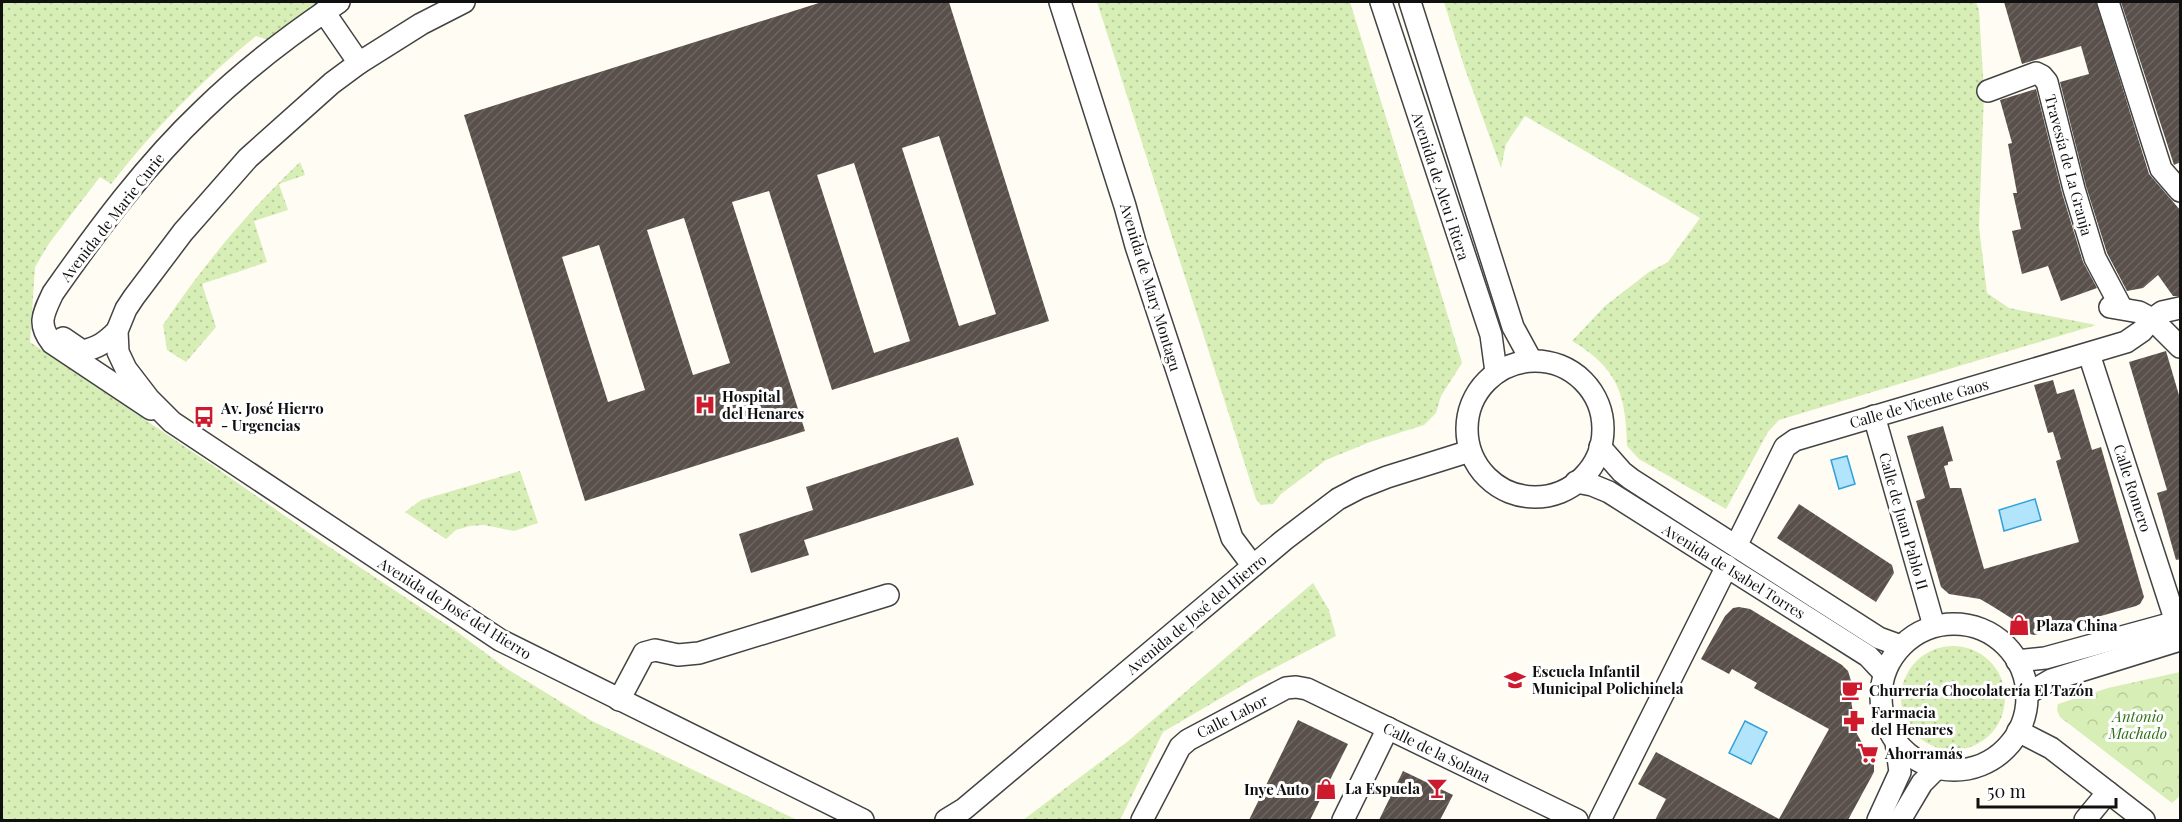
<svg xmlns="http://www.w3.org/2000/svg" width="2182" height="822" font-family="'Playfair Display',serif">
  <style>
    .grass { fill: url(#grass-dots) }
    .park { fill: url(#park-crowns) }
    .water { fill: #b2e4fc; stroke: #32a1da; stroke-width: 1.5 }
    .building { fill: url(#building-hatch); fill-rule: evenodd }
    .lines { fill: none; stroke-linecap: round; stroke-linejoin: round }
    .minor-casing { stroke: #434343; stroke-width: 24 }
    .minor { stroke: #fff; stroke-width: 21 }
    .labels { text-anchor: middle; dominant-baseline: central; stroke-width: 6; stroke-linejoin: round; paint-order: stroke }
    .street-label { font-size: 15px; fill: #101010; stroke: #fff }
    .poi-label { font-size: 15px; font-weight: bold; fill: #101010; stroke: #fff; text-anchor: start }
    .park-label { font-size: 15px; font-style: italic; fill: #306f19; stroke: #fff }
  </style>
  <defs>
    <pattern id="grass-dots" width="8" height="8" patternUnits="userSpaceOnUse" patternTransform="scale(1.5)"><rect width="8" height="8" fill="#d7eeb7"/><path d="M2 2h.1M6 6h.1" fill="none" stroke="#b8cb9c" stroke-width="1.8" stroke-linecap="round"/></pattern>
    <pattern id="park-crowns" width="20" height="18" patternUnits="userSpaceOnUse" patternTransform="scale(1.5)"><rect width="20" height="18" fill="#d7eeb7"/><path d="M2 6a3 3 0 1 1 6 0M12 15a3 3 0 1 1 6 0" fill="none" stroke="#b8cb9c"/></pattern>
    <pattern id="building-hatch" width="6" height="6" patternUnits="userSpaceOnUse" patternTransform="scale(1.5)"><rect width="6" height="6" fill="#5a504b"/><path d="M-1 1l2-2M0 6l6-6M5 7l2-2" fill="none" stroke="#6d6561"/></pattern>
  </defs>
  <rect width="100%" height="100%" fill="#fffcf3"/>
  <!-- grass -->
  <g class="grass">
    <path d="M2 2H319L269 40 256 36C202 80 154 129 111 184L100 177 50 242 35 267 30 342 215 467 328 546 456 631 507 669 592 721 797 820H2Z"/>
    <path d="M1097 2H1350C1387 122 1426 242 1462 363L1441 396 1436 413 1424 425 1370 442 1326 460 1281 494 1273 504 1261 505 1256 499Z"/>
    <path d="M1444 2H1976L1979 10 1984 92 1979 227 1987 293 2009 308 2096 325 1779 420 1768 432 1726 509 1639 459 1627 446C1626 395 1618 368 1572 341L1605 306 1649 272 1668 262 1700 218 1525 116 1506 144 1501 168 1465 69Z"/>
    <path d="M300 162 305 175 279 184 288 210 254 221 267 262 202 284 216 327 186 362 167 350 163 325C203 265 248 212 300 162Z"/>
    <path d="M520 471 538 523 514 531 484 525 470 526 456 530 446 539 405 512 421 500Z"/>
    <path d="M1313 583 1329 610 1336 636 1255 678 1163 732 1120 820H1023L1127 742Z"/>
    <circle cx="1953" cy="698" r="52"/>
  </g>
  <!-- park -->
  <path class="park" d="M2180 672V796L2172 803 2060 717 2057 710 2058 704 2108 688Z"/>
  <!-- water -->
  <g class="water">
    <path d="M1847 456 1855 484 1839 489 1831 460Z"/>
    <path d="M2035 499 2041 520 2004 531 1999 510Z"/>
    <path d="M1745 721 1767 732 1751 764 1729 753Z"/>
  </g>
  <!-- building -->
  <g class="building">
    <path d="M822 2H949L1049 321 832 390 769 191 732 202 805 431 585 501 464 115ZM939 136 996 314 959 326 902 148ZM854 163 910 341 874 353 817 175ZM684 218 730 363 693 375 647 230ZM599 245 645 390 608 402 562 257Z"/>
    <path d="M2004 2H2096L2149 174 2181 211V296H2173L2158 275 2143 288 2127 291 2107 253 2086 186 2060 82 2089 74 2081 46 2022 64Z"/>
    <path d="M2121 2H2181V162L2174 165Z"/>
    <path d="M2036 89 2062 193 2083 262 2097 288 2061 301 2048 266 2022 274 2012 231 2021 229 2013 193H2017L2008 144 2012 143 2000 100Z"/>
    <path d="M2166 351 2181 402V559L2176 560 2157 493 2167 490 2129 362Z"/>
    <path d="M2053 380 2057 394 2074 389 2092 450 2101 447 2144 597 2140 604 2136 606 2034 635 2026 633 2011 618 1992 606 1980 599 1949 594 1941 587 1916 501 1925 498 1907 436 1943 426 1953 461 1948 462V465L1944 466 1950 488H1961L1984 569 2079 542 2056 461 2061 459 2053 432 2048 433 2034 385Z"/>
    <path d="M958 437 974 485 804 540 809 555 751 573 739 534 813 510 806 487Z"/>
    <path d="M1799 504 1892 565 1894 573 1876 602 1777 538Z"/>
    <path d="M1739 607 1750 609 1842 665 1848 671 1852 684 1851 699 1854 721 1857 734 1874 764V772L1848 820H1655L1666 799 1638 784 1656 752 1779 819 1829 729 1754 688 1757 683 1732 669 1729 674 1701 659 1725 616 1733 608Z"/>
    <path d="M1298 720 1348 744 1310 820H1249Z"/>
    <path d="M1403 771 1453 795 1440 820H1379Z"/>
  </g>
  <g class="lines">
    <defs>
      <g id="minor">
        <path d="M464 2 421 24 359 63 332 83 248 158 183 232 134 297 126 309 117 331 118 352 126 369 149 399 172 422 500 640 863 820"/>
        <path d="M1060 2 1125 206 1136 246 1232 538 1253 566"/>
        <path d="M1381 2 1491 335 1496 372"/>
        <path d="M1410 2 1513 327 1531 360"/>
        <path d="M2108 2 2161 169 2180 191"/>
        <path d="M324 12 359 63"/>
        <path d="M1988 91 2036 73 2042 76 2047 82 2074 189 2095 258 2121 307"/>
        <path d="M2110 307 2139 312 2152 319 2162 312 2180 308"/>
        <path d="M63 338 82 351C98 348 106 342 117 331"/>
        <path d="M2089 354 2176 622"/>
        <circle cx="1535" cy="429" r="68"/>
        <path d="M151 409 52 343C37 324 43 314 53 293 98 229 146 164 203 110 245 69 291 34 339 2"/>
        <path d="M1874 416 1934 626"/>
        <path d="M1600 447 1622 472 1631 479 1879 638 1901 646"/>
        <path d="M1576 482 1592 485 1609 492 1868 656 1884 673"/>
        <path d="M1736 546 1785 447 1795 440 2126 342 2142 331 2152 319 2180 347"/>
        <circle cx="1954" cy="697" r="73"/>
        <path d="M2017 661 2045 658 2180 621"/>
        <path d="M2027 694 2051 680 2180 640"/>
        <path d="M619 700 644 653 655 650 678 655 699 653 888 595"/>
        <path d="M2018 731 2051 748 2144 820"/>
        <path d="M946 820 964 809 1284 540 1338 499 1359 488 1387 477 1470 451"/>
        <path d="M1142 820 1180 747 1188 740 1286 688 1296 687 1307 689 1577 820"/>
        <path d="M1343 820 1388 728"/>
        <path d="M1600 820 1727 566"/>
        <path d="M1878 820 1900 772 1896 742"/>
        <path d="M1900 820 1922 783 1937 768"/>
        <path d="M2085 820 2108 792"/>
      </g>
    </defs>
    <!-- minor casing -->
    <use href="#minor" class="minor-casing"/>
    <!-- minor -->
    <use href="#minor" class="minor"/>
  </g>
  <!-- icons -->
  <defs>
    <symbol id="hospital-bare" viewBox="-9 -9 18 18"><path d="M-5-5h3v3.5h4V-5h3V5h-3V1.5h-4V5h-3Z" fill="#ce1a2d" stroke="#fff" stroke-width="2.5" paint-order="stroke"/></symbol>
    <symbol id="bus-bare" viewBox="-9 -9 18 18"><path d="M-5-6H5V4H4V6H2V4H-2V6H-4V4H-5ZM-3.5-4V0h7V-4ZM-3.5 1.2v1.5H-2V1.2ZM2 1.2v1.5H3.5V1.2Z" fill="#ce1a2d" stroke="#fff" stroke-width="2.5" paint-order="stroke"/></symbol>
    <symbol id="shop-bare" viewBox="-9 -9 18 18"><path d="M-5-2.5h2.3a2.7 3.5 0 0 1 5.4 0H5L5.5 6h-11ZM-1.5-2.5h3a1.5 2.3 0 0 0-3 0Z" fill="#ce1a2d" stroke="#fff" stroke-width="2.5" paint-order="stroke"/></symbol>
    <symbol id="school-bare" viewBox="-9 -9 18 18"><path d="M0-5L7-2L0 1L-7-2ZM-4 1L0 2.5L4 1V4Q0 6-4 4Z" fill="#ce1a2d" stroke="#fff" stroke-width="2.5" paint-order="stroke"/></symbol>
    <symbol id="cafe-bare" viewBox="-9 -9 18 18"><path d="M-5.5-4.5H6V0H3Q3 3.5 0 3.5H-2.5Q-5.5 3.5-5.5 0ZM3-3.2v2h1.7v-2ZM-6 4.5H4V6H-6Z" fill="#ce1a2d" stroke="#fff" stroke-width="2.5" paint-order="stroke"/></symbol>
    <symbol id="pharmacy-bare" viewBox="-9 -9 18 18"><path d="M-2-6h4v4h4v4h-4v4h-4v-4h-4v-4h4Z" fill="#ce1a2d" stroke="#fff" stroke-width="2.5" paint-order="stroke"/></symbol>
    <symbol id="supermarket-bare" viewBox="-9 -9 18 18"><path d="M-6-5.5h2.5l.6 2H6L4.5 2H-2.5L-4.4-4H-6ZM-1.5 3.2a1.3 1.3 0 1 0 .1 0ZM3 3.2a1.3 1.3 0 1 0 .1 0Z" fill="#ce1a2d" stroke="#fff" stroke-width="2.5" paint-order="stroke"/></symbol>
    <symbol id="bar-bare" viewBox="-9 -9 18 18"><path d="M-6-5H6L.8 .8V4.5H3.5V6h-7V4.5H-.8V.8Z" fill="#ce1a2d" stroke="#fff" stroke-width="2.5" paint-order="stroke"/></symbol>
  </defs>
  <g fill-rule="evenodd">
    <use href="#hospital-bare" x="690" y="390" width="30" height="30"/>
    <use href="#bus-bare" x="189" y="402" width="30" height="30"/>
    <use href="#shop-bare" x="2004" y="610" width="30" height="30"/>
    <use href="#school-bare" x="1500" y="665" width="30" height="30"/>
    <use href="#cafe-bare" x="1837" y="675" width="30" height="30"/>
    <use href="#pharmacy-bare" x="1839" y="706" width="30" height="30"/>
    <use href="#supermarket-bare" x="1853" y="738" width="30" height="30"/>
    <use href="#bar-bare" x="1422" y="773" width="30" height="30"/>
    <use href="#shop-bare" x="1311" y="774" width="30" height="30"/>
  </g>
  <g class="labels">
    <!-- street labels -->
    <g class="street-label">
      <text transform="translate(2069 165) rotate(75)">Travesía de La Granja</text>
      <text transform="translate(1441 186) rotate(72)">Avenida de Aleu i Riera</text>
      <text transform="translate(112 217) rotate(-52)">Avenida de Marie Curie</text>
      <text transform="translate(1151 287) rotate(73)">Avenida de Mary Montagu</text>
      <text transform="translate(1919 403) rotate(-16)">Calle de Vicente Gaos</text>
      <text transform="translate(2133 488) rotate(72)">Calle Romero</text>
      <text transform="translate(1904 521) rotate(74)">Calle de Juan Pablo II</text>
      <text transform="translate(1734 571) rotate(32)">Avenida de Isabel Torres</text>
      <text transform="translate(455 608) rotate(32)">Avenida de José del Hierro</text>
      <text transform="translate(1196 614) rotate(-40)">Avenida de José del Hierro</text>
      <text transform="translate(1232 716) rotate(-27)">Calle Labor</text>
      <text transform="translate(1437 752) rotate(26)">Calle de la Solana</text>
    </g>
    <!-- poi labels -->
    <g class="poi-label">
      <text x="722" y="396">Hospital<tspan x="722" dy="17">del Henares</tspan></text>
      <text x="221" y="408">Av. José Hierro<tspan x="221" dy="17">- Urgencias</tspan></text>
      <text x="2036" y="625">Plaza China</text>
      <text x="1532" y="671">Escuela Infantil<tspan x="1532" dy="17">Municipal Polichinela</tspan></text>
      <text x="1869" y="690">Churrería Chocolatería El Tazón</text>
      <text x="1871" y="712">Farmacia<tspan x="1871" dy="17">del Henares</tspan></text>
      <text x="1885" y="753">Ahorramás</text>
      <text x="1420" y="788" text-anchor="end">La Espuela</text>
      <text x="1309" y="789" text-anchor="end">Inye Auto</text>
    </g>
    <!-- park labels -->
    <g class="park-label">
      <text x="2138" y="716">Antonio<tspan x="2138" dy="17">Machado</tspan></text>
    </g>
  </g>
  <!-- border -->
  <rect width="2182" height="822" fill="none" stroke="#101010" stroke-width="6"/>
  <!-- scale -->
  <path d="M1978 798v9h138v-9" fill="none" stroke="#101010" stroke-width="3"/>
  <text x="1987" y="798" font-size="18" fill="#101010" stroke="#ffffff" stroke-width="4.5" paint-order="stroke">50 m</text>
</svg>
